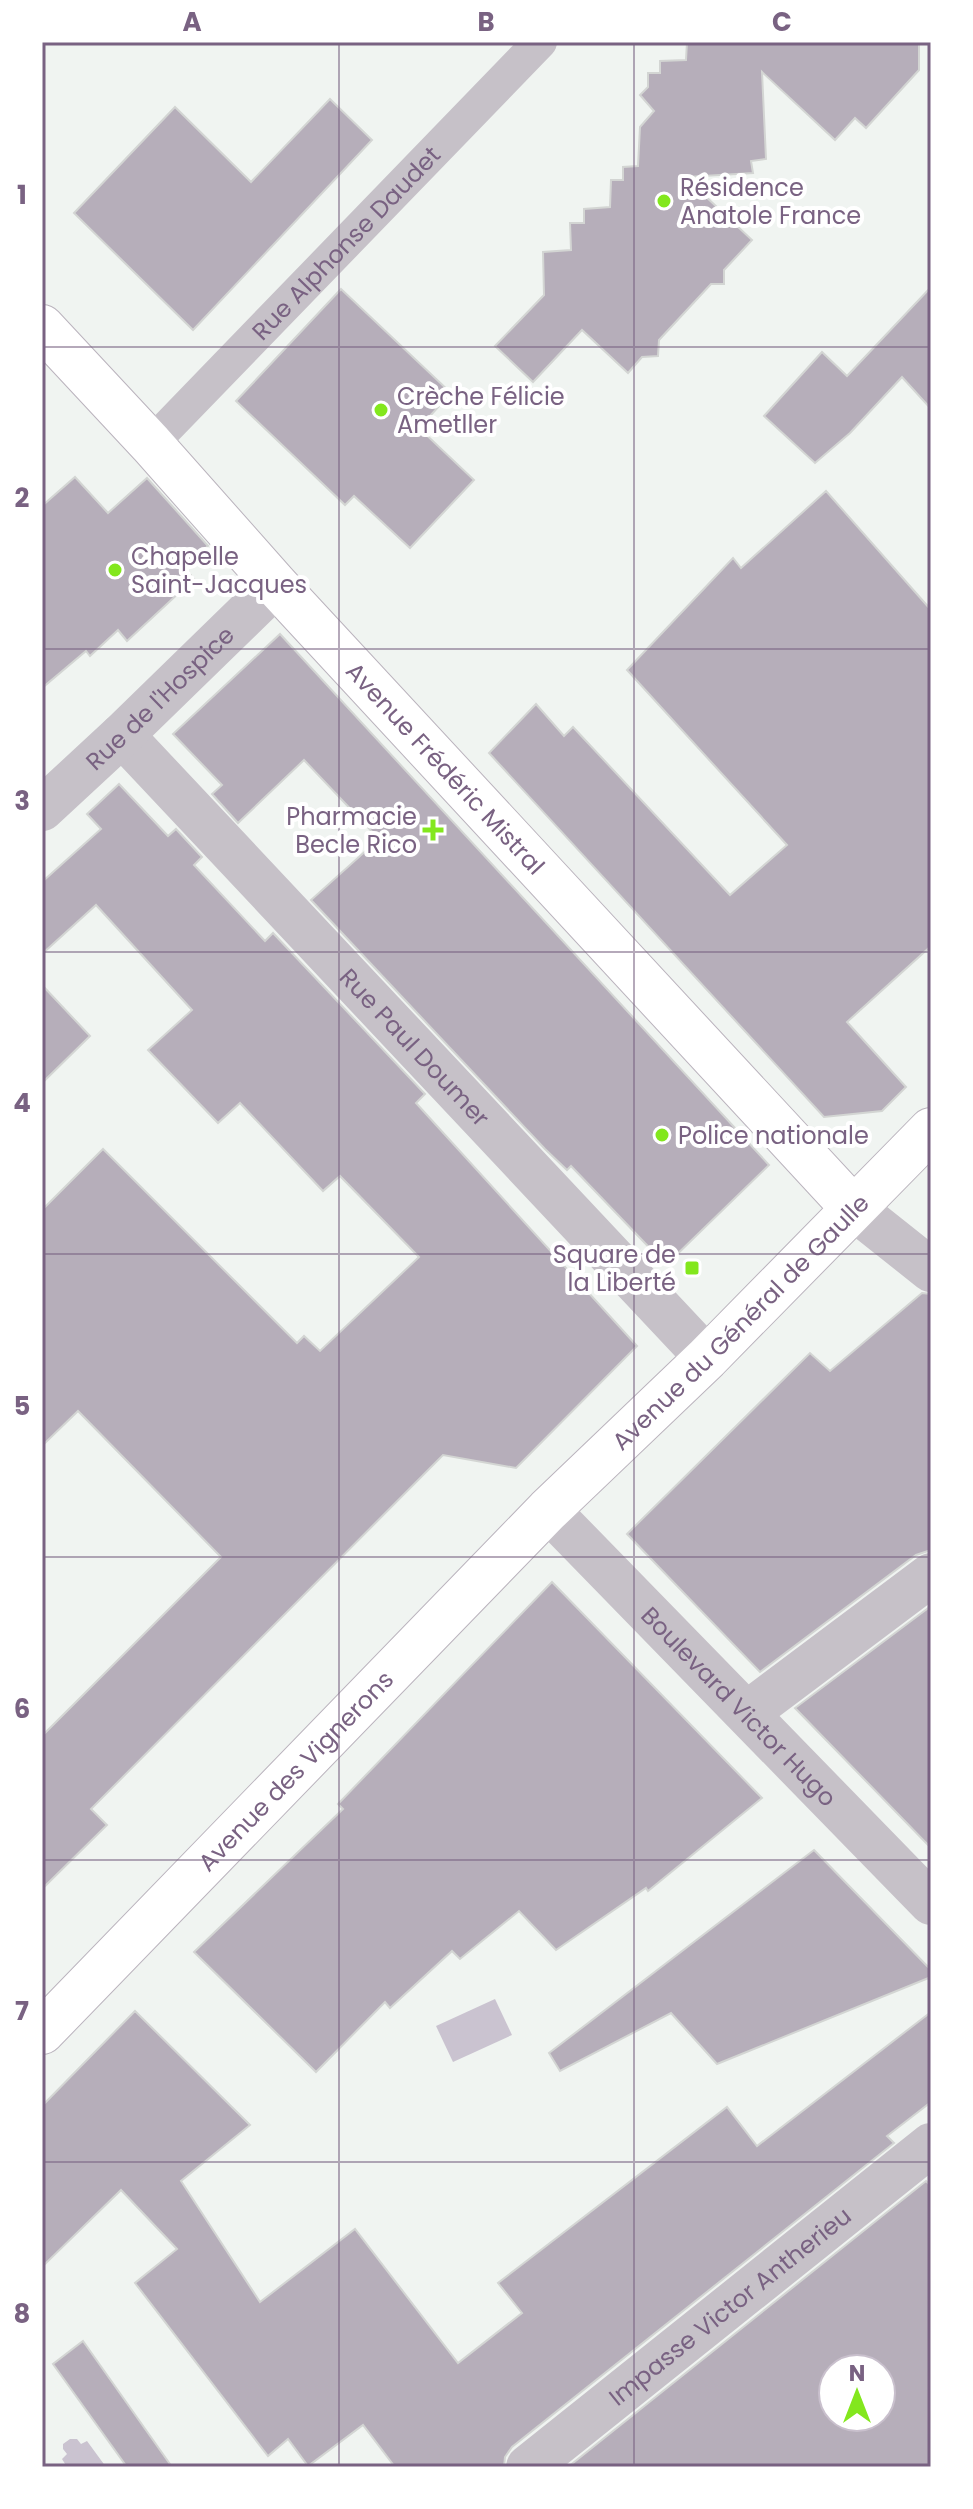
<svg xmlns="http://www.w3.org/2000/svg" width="973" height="2509" font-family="Poppins,sans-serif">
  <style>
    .water { fill: #cac3d0 }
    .building { fill: #b6aeba; stroke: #d3d5d3; stroke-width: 2; fill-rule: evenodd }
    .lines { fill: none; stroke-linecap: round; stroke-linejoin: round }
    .secondary-casing { stroke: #bab3bd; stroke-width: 46 }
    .pedestrian { stroke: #c6c1c8; stroke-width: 34 }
    .minor { stroke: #c6c1c8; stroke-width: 44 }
    .secondary { stroke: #fff; stroke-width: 44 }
    .grid { fill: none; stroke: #796282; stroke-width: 2; stroke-opacity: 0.55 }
    .poi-dot { fill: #83e71d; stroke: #fff; stroke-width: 3 }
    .labels { text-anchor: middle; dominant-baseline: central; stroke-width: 8; stroke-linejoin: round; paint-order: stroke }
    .poi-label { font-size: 24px; fill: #796282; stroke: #fff; text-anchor: start }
    .street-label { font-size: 24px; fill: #796282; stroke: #fff }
    .neatline { fill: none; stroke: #796282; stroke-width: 3 }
    .grid-label { font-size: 26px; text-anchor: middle; font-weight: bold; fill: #796282 }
  </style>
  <rect width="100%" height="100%" fill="#f0f4f1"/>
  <!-- water -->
  <g class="water">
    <path d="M495 1999 512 2035 453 2062 436 2026Z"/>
    <path d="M70 2439H77L81 2444 87 2441 106 2467H67L62 2459 67 2454 63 2449V2444Z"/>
  </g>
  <!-- building -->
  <g class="building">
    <path d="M687 42H919V70L866 128 855 118 835 140 762 72 766 159 751 161 753 173 685 177 752 240 724 270V284H711L659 340 658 356 642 357 628 373 582 330 533 382 495 346 544 295 543 252 571 250 570 223H584V209L610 207 611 180H623V167L638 166 640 127 654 111 640 95 648 87V73H660V61L686 60Z"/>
    <path d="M330 99 372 140 193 330 74 213 175 107 251 182Z"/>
    <path d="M931 287V409L902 377 850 433 815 463 764 416 822 352 847 376Z"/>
    <path d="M341 289 451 393 419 428 474 480 410 548 354 496 345 505 236 401Z"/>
    <path d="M75 477 108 513 147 478 208 546 184 567 194 579 127 641 118 630 90 656 86 651 42 688V506Z"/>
    <path d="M826 491 931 610V946L847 1022 906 1087 882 1111 824 1117 489 753 536 704 564 736 573 727 730 895 787 845 627 670 733 558 741 568Z"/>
    <path d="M280 634 769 1165 666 1265 571 1166 567 1170 545 1149 311 900 379 839 304 760 238 823 212 794 222 785 173 734Z"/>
    <path d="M119 784 168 836 176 829 202 857 194 865 265 941 273 933 425 1094 416 1103 637 1346 516 1468 443 1455 91 1809 107 1825 42 1889V1736L221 1557 78 1411 42 1446V1210L103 1149 297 1343 304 1336 320 1351 419 1257 340 1176 323 1191 240 1103 218 1123 148 1050 192 1010 96 905 42 954V882L101 829 87 814Z"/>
    <path d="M42 985 90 1036 42 1083Z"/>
    <path d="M922 1293 931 1294V1550L916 1555 760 1672 627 1534 810 1353 830 1371Z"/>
    <path d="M552 1582 762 1798 648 1891 646 1888 556 1950 519 1911 460 1959 452 1951 390 2008 385 2002 316 2072 194 1952 343 1809 338 1804Z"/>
    <path d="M931 1606V1848L795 1708Z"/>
    <path d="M814 1850 931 1970V1977L717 2064 671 2013 560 2071 549 2053Z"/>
    <path d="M135 2011 250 2125 181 2181 260 2302 355 2229 458 2363 522 2313 498 2283 727 2107 757 2146 931 2012V2102L887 2136 894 2143 512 2447 505 2457 504 2467H395L363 2425 308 2466 288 2439 268 2456 135 2283 177 2249 121 2190 42 2267V2106Z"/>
    <path d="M926 2181 931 2186V2467H568ZM833 2369H881V2417H833Z"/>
    <path d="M83 2341 172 2467H127L53 2364Z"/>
  </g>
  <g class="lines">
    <defs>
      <g id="secondary">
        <path id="s6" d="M42 327 151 444 276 585 853 1208"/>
        <path id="s7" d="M42 2032 548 1510 707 1358 931 1130"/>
      </g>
    </defs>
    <!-- secondary casing -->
    <use href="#secondary" class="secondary-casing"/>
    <!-- pedestrian -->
    <path class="pedestrian" id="s1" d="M151 444 540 42"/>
    <!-- minor -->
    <g class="minor">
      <path id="s2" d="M122 735 707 1358"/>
      <path id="s3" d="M42 809 122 735 276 585"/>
      <path d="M853 1208 931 1270"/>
      <path id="s4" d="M548 1510 931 1903"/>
      <path d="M747 1713 931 1575"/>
      <path id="s5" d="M528 2467 931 2145"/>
    </g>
    <!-- secondary -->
    <use href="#secondary" class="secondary"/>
  </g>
  <!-- grid -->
  <path class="grid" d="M339 42V2467M634 42V2467M42 347H931M42 649H931M42 952H931M42 1254H931M42 1557H931M42 1860H931M42 2162H931"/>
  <!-- markers -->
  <g class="poi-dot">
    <circle cx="664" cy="201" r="8"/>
    <circle cx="381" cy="410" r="8"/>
    <circle cx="115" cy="570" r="8"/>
    <path d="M429 818h8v8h8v8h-8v8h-8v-8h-8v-8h8z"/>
    <circle cx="662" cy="1135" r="8"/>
    <rect x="684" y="1260" width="16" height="16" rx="4"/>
  </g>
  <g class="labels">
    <!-- poi labels -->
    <g class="poi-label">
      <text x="680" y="187">Résidence<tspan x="680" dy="28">Anatole France</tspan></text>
      <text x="397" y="396">Crèche Félicie<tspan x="397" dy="28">Ametller</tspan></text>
      <text x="131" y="556">Chapelle<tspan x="131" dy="28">Saint-Jacques</tspan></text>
      <text x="417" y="816" text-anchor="end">Pharmacie<tspan x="417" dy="28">Becle Rico</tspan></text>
      <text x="678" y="1135">Police nationale</text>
      <text x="676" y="1254" text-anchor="end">Square de<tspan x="676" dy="28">la Liberté</tspan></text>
    </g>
    <!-- street labels -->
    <g class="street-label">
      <text stroke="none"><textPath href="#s1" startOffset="280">Rue Alphonse Daudet</textPath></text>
      <text stroke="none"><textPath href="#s3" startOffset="162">Rue de l'Hospice</textPath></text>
      <text stroke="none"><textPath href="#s6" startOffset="598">Avenue Frédéric Mistral</textPath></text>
      <text stroke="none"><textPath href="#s2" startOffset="428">Rue Paul Doumer</textPath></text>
      <text stroke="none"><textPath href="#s7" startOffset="996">Avenue du Général de Gaulle</textPath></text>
      <text stroke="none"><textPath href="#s4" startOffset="274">Boulevard Victor Hugo</textPath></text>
      <text stroke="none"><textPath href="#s7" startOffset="364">Avenue des Vignerons</textPath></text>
      <text stroke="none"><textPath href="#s5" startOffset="258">Impasse Victor Antherieu</textPath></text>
    </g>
  </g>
  <!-- border -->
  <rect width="973" height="2509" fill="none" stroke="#ffffff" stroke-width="88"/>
  <!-- north arrow -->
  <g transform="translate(857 2393)"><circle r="38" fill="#ffffff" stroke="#c9c0cd" stroke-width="2"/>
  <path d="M0-6L14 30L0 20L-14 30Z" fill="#83e71d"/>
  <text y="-12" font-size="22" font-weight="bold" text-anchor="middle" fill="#796282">N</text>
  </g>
  <rect x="44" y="44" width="885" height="2421" class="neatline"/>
  <g class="grid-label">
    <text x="192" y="31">A</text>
    <text x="486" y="31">B</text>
    <text x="782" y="31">C</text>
    <text x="22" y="204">1</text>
    <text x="22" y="507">2</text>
    <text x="22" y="810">3</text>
    <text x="22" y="1112">4</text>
    <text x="22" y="1415">5</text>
    <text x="22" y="1718">6</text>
    <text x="22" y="2020">7</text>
    <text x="22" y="2323">8</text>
  </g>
</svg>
